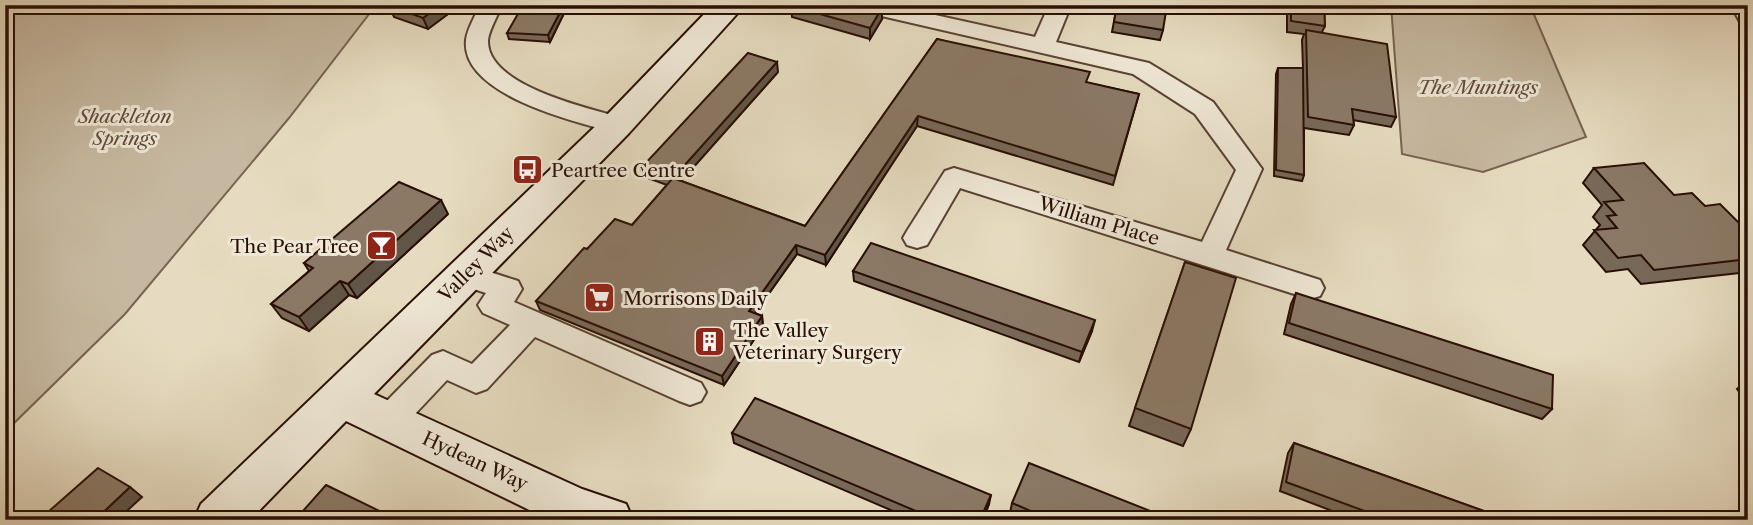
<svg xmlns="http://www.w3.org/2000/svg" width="1753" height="525" font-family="'Libre Caslon Text',serif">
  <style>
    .green { fill: #c6b8a0; stroke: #776352; stroke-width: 2 }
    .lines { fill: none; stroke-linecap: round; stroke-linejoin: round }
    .street-casing { stroke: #584133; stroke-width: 4 }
    .secondary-casing { stroke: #280e04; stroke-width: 4 }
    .street { fill: #efe8d6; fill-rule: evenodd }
    .secondary { fill: #efe8d6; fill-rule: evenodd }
    .wall { fill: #786858; stroke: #280e04; stroke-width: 2 }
    .shaded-wall { fill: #615547; stroke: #280e04; stroke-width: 2 }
    .building { fill: #8b7966; stroke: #280e04; stroke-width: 2 }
    .labels { text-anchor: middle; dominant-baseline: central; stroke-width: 6; stroke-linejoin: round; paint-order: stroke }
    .park-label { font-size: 19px; font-style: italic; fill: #5f4a3b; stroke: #efe8d6 }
    .poi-label { font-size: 19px; fill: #280e04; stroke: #efe8d6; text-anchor: start }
    .street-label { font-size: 19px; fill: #280e04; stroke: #efe8d6 }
  </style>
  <rect width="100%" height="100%" fill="#e6dbc0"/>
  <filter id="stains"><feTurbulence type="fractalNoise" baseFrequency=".00286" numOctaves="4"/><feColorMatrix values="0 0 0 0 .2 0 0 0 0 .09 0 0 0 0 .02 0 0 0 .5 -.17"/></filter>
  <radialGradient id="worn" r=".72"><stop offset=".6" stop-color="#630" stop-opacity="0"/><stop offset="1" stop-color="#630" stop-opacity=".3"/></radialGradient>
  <!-- green -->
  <g class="green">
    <path d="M5 5H376L289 118 125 314 5 432Z"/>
    <path d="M1391 5H1530L1586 137 1483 172 1402 154Z"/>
  </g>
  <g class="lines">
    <defs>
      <g id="street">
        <path d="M480 5H502C498 15 489 30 488 40 486 87 592 109 626 119L629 125 626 131 617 133C578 123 460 95 466 40 467 29 476 15 480 5Z"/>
        <path d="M849 5H890L1035 37 1049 5H1071L1056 42 1149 63 1213 102 1262 169 1226 250 1320 280 1324 288 1320 296 1310 299 960 188 927 245 917 248 907 245 903 238 907 231 945 171 954 168 1202 242 1236 170 1195 114 1133 74 860 11 852 10Z"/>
        <path d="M1731 5H1748V24L1740 22Z"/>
        <path d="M465 264 518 281 522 289 514 302 701 383 706 392 701 401 690 405 679 401 535 337 487 389 476 393 447 380 399 431 388 435 377 431 372 421 377 411 432 355 443 351 472 364 510 325 483 313 478 305 486 293 455 283 451 275 455 267Z"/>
      </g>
      <path id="secondary" d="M713 5H745L629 133 374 394 582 489 626 504 633 520H550L346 421 250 520H194L201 504 605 117Z"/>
    </defs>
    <!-- street casing -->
    <use href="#street" class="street-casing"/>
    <!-- secondary casing -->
    <use href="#secondary" class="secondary-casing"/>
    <!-- street -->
    <use href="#street" class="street"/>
    <!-- secondary -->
    <use href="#secondary" class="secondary"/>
  </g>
  <!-- wall -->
  <g class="wall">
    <path d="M460 5 428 29 394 17 389 6Z"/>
    <path d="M568 5 550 42 509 39 507 33Z"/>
    <path d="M954 5H1003L1000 13Z"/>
    <path d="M1117 5 1163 30 1160 40 1112 32Z"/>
    <path d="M1287 5H1324L1325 26 1322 32 1396 117 1391 127 1353 120 1354 125 1349 135 1304 128V175L1302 181 1274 176 1276 74 1278 68H1303L1302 40 1304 34 1287 32Z"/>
    <path d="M791 6 882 19 870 39 792 17Z"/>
    <path d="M937 39 1088 83 1139 94 1113 185 917 126 826 265 797 254 755 313 762 316 763 326 724 385 540 310 536 301 587 249 632 225 667 185 645 177 642 167 778 72 681 181 805 226Z"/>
    <path d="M1594 168 1705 206 1748 232V272L1641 284 1628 269 1606 272 1583 245 1600 225 1593 217 1602 205 1583 183Z"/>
    <path d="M448 214 357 298 349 295 309 331 282 318 271 304 309 271 304 263Z"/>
    <path d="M1185 262 1191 429 1183 446 1129 426Z"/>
    <path d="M853 271 1092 331 1079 362 854 281Z"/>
    <path d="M1296 293 1552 409 1542 419 1284 334 1291 304Z"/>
    <path d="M1748 380V404L1737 389Z"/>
    <path d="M732 433 989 504 983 520H914L734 443Z"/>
    <path d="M1294 443 1509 520H1356L1280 491 1288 453Z"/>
    <path d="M1012 503 1173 520H1027L1010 513Z"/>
  </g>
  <!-- shaded-wall -->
  <g class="shaded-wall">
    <path d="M441 5H460L428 29 423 18Z"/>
    <path d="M564 5H568L550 42 548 35Z"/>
    <path d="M882 8V19L870 39V28Z"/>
    <path d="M777 62 778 72 675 188 673 178Z"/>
    <path d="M918 116 917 126 826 265 825 255Z"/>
    <path d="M441 200 448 214 357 298 348 284Z"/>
    <path d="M796 245 797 254 750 320 749 311Z"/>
    <path d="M340 281 349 295 309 331 299 317Z"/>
    <path d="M762 316 763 326 724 385 722 376Z"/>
    <path d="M1095 320 1092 331 1079 362 1082 352Z"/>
    <path d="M130 487 142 497 117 520H95Z"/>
    <path d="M991 495 989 504 983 520H980Z"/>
  </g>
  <!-- building -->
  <g class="building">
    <path d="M391 5H441L423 18 389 6Z"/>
    <path d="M523 5H564L548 35 507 33Z"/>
    <path d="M792 5H869L882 8 870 28 791 6Z"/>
    <path d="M1117 5H1167L1163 30 1114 22Z"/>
    <path d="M1291 5H1324L1325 26 1291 21Z"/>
    <path d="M1306 30 1387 44 1396 117 1352 109 1354 125 1308 117Z"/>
    <path d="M937 39 1090 72 1086 82 1139 94 1115 176 918 116 825 255 796 245 749 311 762 316 722 376 536 301 584 248 587 249 615 219 632 225 673 178 642 167 748 53 777 62 673 178 805 226Z"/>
    <path d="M1278 68H1303L1304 175 1276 170Z"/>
    <path d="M1644 163 1674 195 1692 193 1705 206 1720 204 1748 232V259L1654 270 1641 255 1618 258 1594 230 1617 228 1607 216 1616 215 1604 202 1623 200 1594 168Z"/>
    <path d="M399 182 441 200 348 284 340 281 299 317 271 304 313 268 304 263Z"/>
    <path d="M871 243 1095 320 1082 352 853 271Z"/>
    <path d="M1185 262 1236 278 1191 429 1135 408Z"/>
    <path d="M1296 293 1553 375 1552 409 1289 323Z"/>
    <path d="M755 398 991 495 980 520H937L732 433Z"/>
    <path d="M1294 443 1509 520H1389L1286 482Z"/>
    <path d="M1029 463 1173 520H1052L1012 503Z"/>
    <path d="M98 468 130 487 95 520H39Z"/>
    <path d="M326 485 398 520H295Z"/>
  </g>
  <!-- icons -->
  <defs>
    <symbol id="bus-square" viewBox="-11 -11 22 22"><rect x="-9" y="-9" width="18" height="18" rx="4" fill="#8f2418" stroke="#efe8d6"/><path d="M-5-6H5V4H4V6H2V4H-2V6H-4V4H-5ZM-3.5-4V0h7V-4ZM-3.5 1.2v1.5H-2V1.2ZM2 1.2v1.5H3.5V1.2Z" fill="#fff"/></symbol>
    <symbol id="bar-square" viewBox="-11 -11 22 22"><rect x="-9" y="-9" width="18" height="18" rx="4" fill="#8f2418" stroke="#efe8d6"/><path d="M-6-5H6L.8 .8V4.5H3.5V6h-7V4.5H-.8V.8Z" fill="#fff"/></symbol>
    <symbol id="supermarket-square" viewBox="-11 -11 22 22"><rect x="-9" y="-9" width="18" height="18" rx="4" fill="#8f2418" stroke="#efe8d6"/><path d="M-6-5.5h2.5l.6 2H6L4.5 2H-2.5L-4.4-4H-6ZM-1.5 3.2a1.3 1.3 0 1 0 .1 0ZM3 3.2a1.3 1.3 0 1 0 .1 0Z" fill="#fff"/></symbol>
    <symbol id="building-square" viewBox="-11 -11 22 22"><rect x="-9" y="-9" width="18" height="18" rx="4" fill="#8f2418" stroke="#efe8d6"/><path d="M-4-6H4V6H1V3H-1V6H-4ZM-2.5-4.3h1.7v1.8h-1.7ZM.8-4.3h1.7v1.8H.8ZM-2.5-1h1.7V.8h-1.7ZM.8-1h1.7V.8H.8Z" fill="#fff"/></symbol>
  </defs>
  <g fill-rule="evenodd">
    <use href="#bus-square" x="510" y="152" width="35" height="35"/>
    <use href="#bar-square" x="364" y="228" width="35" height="35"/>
    <use href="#supermarket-square" x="582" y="280" width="35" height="35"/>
    <use href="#building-square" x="692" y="324" width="35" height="35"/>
  </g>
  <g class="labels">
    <!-- park labels -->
    <g class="park-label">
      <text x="1478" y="87">The Muntings</text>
      <text x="125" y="116">Shackleton<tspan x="125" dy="22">Springs</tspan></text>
    </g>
    <!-- poi labels -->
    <g class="poi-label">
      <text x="551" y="170">Peartree Centre</text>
      <text x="359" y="246" text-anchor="end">The Pear Tree</text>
      <text x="623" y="298">Morrisons Daily</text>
      <text x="733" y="330">The Valley<tspan x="733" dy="22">Veterinary Surgery</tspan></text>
    </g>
    <!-- street labels -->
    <g class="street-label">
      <text transform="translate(1099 221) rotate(17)">William Place</text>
      <text transform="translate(476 264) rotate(-45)">Valley Way</text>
      <text transform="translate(475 461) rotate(25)">Hydean Way</text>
    </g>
  </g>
  <!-- margin -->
  <rect width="1753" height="525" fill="none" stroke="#e6dbc0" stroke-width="28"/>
  <rect x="7" y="7" width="1739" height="511" fill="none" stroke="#280e04" stroke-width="3.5"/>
  <rect x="14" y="14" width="1725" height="497" fill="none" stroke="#280e04" stroke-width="2"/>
  <rect width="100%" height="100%" filter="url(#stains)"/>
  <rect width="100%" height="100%" fill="url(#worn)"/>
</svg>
